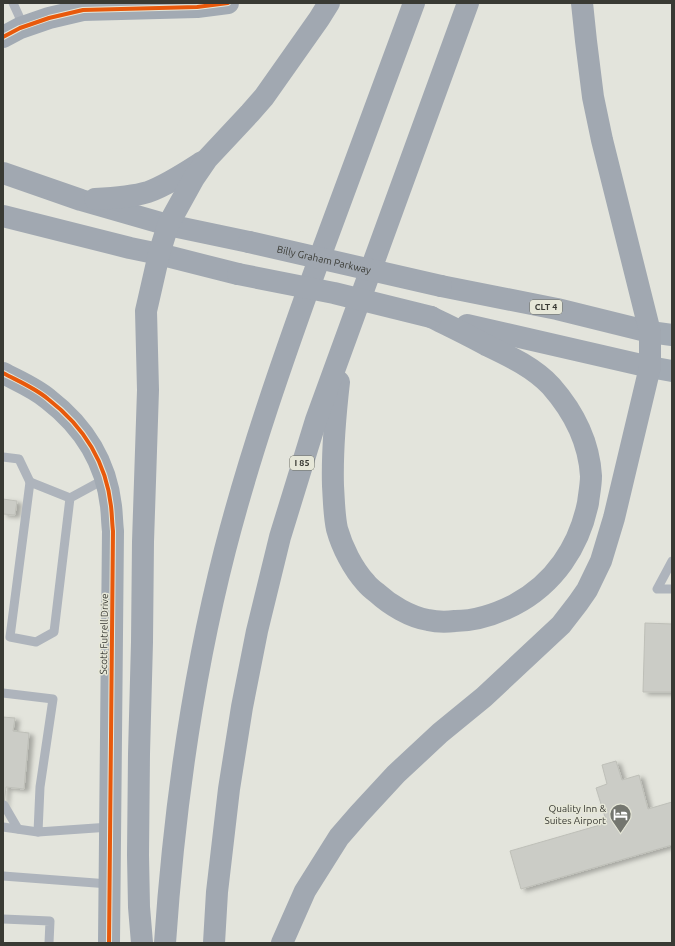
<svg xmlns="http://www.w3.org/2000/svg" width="675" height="946" font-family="Ubuntu,sans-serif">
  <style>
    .building { fill: #cbccc6; stroke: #bebfb8; filter: url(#shadow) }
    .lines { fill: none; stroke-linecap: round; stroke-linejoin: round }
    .lane { stroke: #aeb4bc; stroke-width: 9 }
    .secondary { stroke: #a2aab3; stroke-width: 22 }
    .highway { stroke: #a1a8b1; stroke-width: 22 }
    .highway-bridge { stroke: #a1a8b1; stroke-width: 22 }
    .cycleway-casing { stroke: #e6e7d8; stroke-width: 6 }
    .cycleway { stroke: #e8590c; stroke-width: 4 }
    .labels { text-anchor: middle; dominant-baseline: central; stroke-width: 3; stroke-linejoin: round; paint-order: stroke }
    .shield { fill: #e6e7d8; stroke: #6d6e65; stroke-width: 1 }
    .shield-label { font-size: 9px; font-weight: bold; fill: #393a34 }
    .street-label { font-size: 10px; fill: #393a34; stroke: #e6e7d8 }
    .poi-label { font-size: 10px; fill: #393a34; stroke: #e6e7d8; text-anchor: end }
  </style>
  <defs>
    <filter id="shadow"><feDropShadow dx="4.5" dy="2.5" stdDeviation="2" flood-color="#0004"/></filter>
  </defs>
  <rect width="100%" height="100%" fill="#e3e4dc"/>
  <!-- building -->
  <g class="building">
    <path d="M3 499 17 501 15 515 3 514Z"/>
    <path d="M645 623 672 624V692H643Z"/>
    <path d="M3 717 15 718 13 731 29 733 24 789 6 787 3 814Z"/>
    <path d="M616 761 622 780 639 775 648 809 672 802V845L521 889 510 851 607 823 596 788 607 784 602 765Z"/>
  </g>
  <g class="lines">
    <!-- lane -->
    <g class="lane">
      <path d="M13 3 24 27"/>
      <path d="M3 457 19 459 30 482"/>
      <path d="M70 498 30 482 10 637 36 642 54 632 70 498 105 479"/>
      <path d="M672 561 657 589H672"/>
      <path d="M3 693 53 699 40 787 38 832 110 827"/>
      <path d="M4 805 18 829"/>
      <path d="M3 827 38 832"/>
      <path d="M3 876 109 884"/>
      <path d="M3 919 50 921 49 943"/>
    </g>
    <!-- secondary -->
    <g class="secondary">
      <path d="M3 37 20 28 49 18 83 10 197 7 228 3"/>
      <path d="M650 332 672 335"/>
      <path d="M650 367 672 371"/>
      <path d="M3 373C18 381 35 388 48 399 83 426 106 462 111 506 112 514 112 523 113 531L109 943"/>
    </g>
    <!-- highway -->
    <g class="highway">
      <path d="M3 173 81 200 168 225 249 242"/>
      <path d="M95 199C113 198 131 197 148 192 167 185 185 173 202 162"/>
      <path d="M3 216 130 248 159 254 238 274"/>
      <path d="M441 286 557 309 650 332"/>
      <path d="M467 325 650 367"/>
      <path d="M339 382C335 417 332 452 333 486 334 501 334 515 337 529 342 547 353 569 366 583 369 587 373 590 377 593 390 605 410 617 428 620 437 622 446 622 455 621 476 621 494 615 514 605 554 584 579 547 588 503 589 494 591 485 591 476 589 442 573 411 551 386 533 367 509 356 486 345 468 335 449 326 431 317"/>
      <path d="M142 943 139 907 138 855 139 754 142 642 143 542 148 390 146 311 159 254 168 225 194 178 207 159 250 113 264 97 319 19 329 3"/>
      <path d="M165 943C174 811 192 679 225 550 250 453 283 359 317 265 349 178 382 90 414 3"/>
      <path d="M214 943 217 892 229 789 242 707 257 631 280 537 316 420 468 3"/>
      <path d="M282 943 305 891 339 837 359 814 396 774 440 733 484 697 561 625 578 603 587 590 601 561 614 518 650 367V332L602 140 593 97 586 41 582 3"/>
    </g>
    <!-- highway-bridge -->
    <g class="highway-bridge">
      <path id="s1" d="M249 242 441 286"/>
      <path d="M238 274 334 293 431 317"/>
    </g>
    <defs>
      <g id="cycleway">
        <path d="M3 37 20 28 49 18 83 10 197 7 228 3"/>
        <path d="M3 373C18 381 35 388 48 399 83 426 106 462 111 506 112 514 112 523 113 531L109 943"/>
      </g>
    </defs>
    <!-- cycleway casing -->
    <use href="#cycleway" class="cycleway-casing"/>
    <!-- cycleway -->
    <use href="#cycleway" class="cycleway"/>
  </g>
  <!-- icons -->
  <defs>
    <symbol id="hotel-pin" viewBox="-11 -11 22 30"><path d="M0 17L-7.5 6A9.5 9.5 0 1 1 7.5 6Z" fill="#74766f" stroke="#e6e7d8"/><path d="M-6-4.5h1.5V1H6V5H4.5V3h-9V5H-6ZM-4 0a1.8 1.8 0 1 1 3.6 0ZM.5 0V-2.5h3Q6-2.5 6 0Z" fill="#fff"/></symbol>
  </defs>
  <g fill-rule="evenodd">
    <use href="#hotel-pin" x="608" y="802" width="25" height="34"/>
  </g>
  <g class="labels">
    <!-- shield labels -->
    <g class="shield">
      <rect x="530" y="300" width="32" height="14" rx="3"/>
      <rect x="290" y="456" width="24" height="14" rx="3"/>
    </g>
    <g class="shield-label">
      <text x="546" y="307">CLT 4</text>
      <text x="302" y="463">I 85</text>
    </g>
    <!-- street labels -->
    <g class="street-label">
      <text stroke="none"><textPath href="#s1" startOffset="77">Billy Graham Parkway</textPath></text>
      <text transform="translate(104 634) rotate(-89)">Scott Futrell Drive</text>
    </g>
    <!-- poi labels -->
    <g class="poi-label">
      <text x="606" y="808">Quality Inn &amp;<tspan x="606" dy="12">Suites Airport</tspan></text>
    </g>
  </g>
  <!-- border -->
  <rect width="675" height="946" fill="none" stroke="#393a34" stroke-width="8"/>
</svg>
